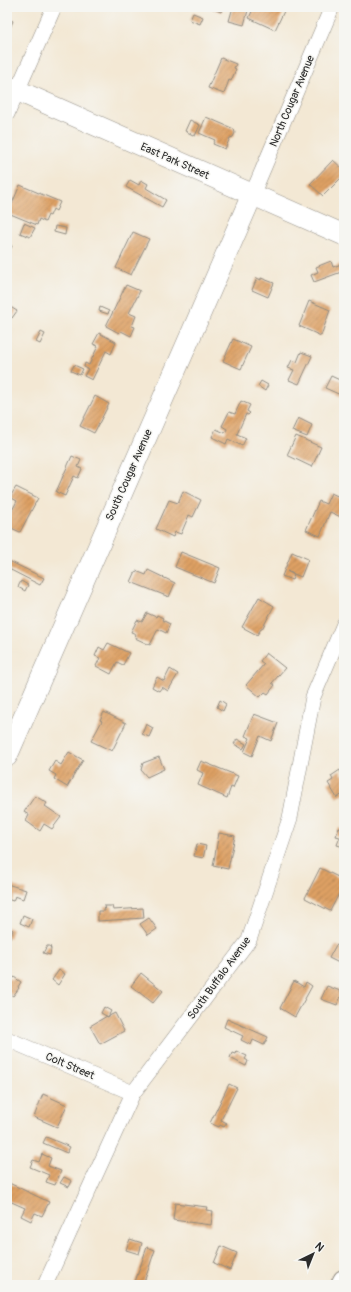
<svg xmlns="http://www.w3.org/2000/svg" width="351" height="1292" font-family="Pangolin,sans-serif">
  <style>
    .building { fill: url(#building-hatch) }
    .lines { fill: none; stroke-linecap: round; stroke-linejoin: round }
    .street-casing { stroke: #8f8a80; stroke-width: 16 }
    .secondary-casing { stroke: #8f8a80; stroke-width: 22 }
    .highway-casing { stroke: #8f8a80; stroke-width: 24 }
    .street { stroke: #fff; stroke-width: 15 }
    .secondary { stroke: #fff; stroke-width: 21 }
    .highway { stroke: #fff; stroke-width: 22 }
    .labels { text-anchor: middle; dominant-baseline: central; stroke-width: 3; stroke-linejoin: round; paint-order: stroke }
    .street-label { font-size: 11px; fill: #2b2b2b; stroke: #f6f6f2 }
  </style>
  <defs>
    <pattern id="building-hatch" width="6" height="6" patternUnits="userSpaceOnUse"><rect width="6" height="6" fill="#dea063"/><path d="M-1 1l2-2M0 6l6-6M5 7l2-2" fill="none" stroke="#b48352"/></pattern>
  </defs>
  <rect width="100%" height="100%" fill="#f6f6f2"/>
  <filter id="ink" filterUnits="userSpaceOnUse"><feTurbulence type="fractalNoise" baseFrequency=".025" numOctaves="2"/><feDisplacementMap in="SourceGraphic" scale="8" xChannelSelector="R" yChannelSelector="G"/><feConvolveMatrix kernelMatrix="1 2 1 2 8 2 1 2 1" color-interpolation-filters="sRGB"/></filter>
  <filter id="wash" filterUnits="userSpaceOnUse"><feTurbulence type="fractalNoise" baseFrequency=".012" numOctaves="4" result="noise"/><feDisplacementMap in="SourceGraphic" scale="16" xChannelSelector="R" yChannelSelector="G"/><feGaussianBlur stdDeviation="0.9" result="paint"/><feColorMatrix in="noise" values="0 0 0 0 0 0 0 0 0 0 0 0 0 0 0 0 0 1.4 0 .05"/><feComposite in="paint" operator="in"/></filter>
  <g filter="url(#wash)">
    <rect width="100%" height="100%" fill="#f3e8d4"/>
    <g id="blocks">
      <!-- building -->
      <g class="building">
        <path d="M209 7H223L221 12Z"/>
        <path d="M233 7H249L244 25 229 21Z"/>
        <path d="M254 7H286L275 30 249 18Z"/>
        <path d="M193 13 203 17 200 24 190 20Z"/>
        <path d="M7 18 13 21 7 35Z"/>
        <path d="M221 58 236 64 234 68 236 69 231 81 229 80 224 94 208 88Z"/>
        <path d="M206 117 234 129 235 133 233 137 230 138 225 149 213 144 215 140 199 133Z"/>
        <path d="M190 120 200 125 195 136 185 131Z"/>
        <path d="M333 160 344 170V175L323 196 310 184Z"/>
        <path d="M130 180 139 185 141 180 148 184 146 188 166 200 162 207 126 187Z"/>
        <path d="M20 185 60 202 56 211 53 209 50 216 48 215 45 222 39 219 37 225 8 213Z"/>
        <path d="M24 223 35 228 30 237 20 233Z"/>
        <path d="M55 226 66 228 65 235 54 232Z"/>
        <path d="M133 232 149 239 131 275 116 268Z"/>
        <path d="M7 244 12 246 7 256Z"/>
        <path d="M331 261 333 267 344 263V271L314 282 311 275 318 272 316 267Z"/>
        <path d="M257 278 261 280V278L274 283 268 297 252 290Z"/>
        <path d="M126 285 140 291 129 313 136 316 132 326 135 327 131 336 121 331 119 333 106 326Z"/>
        <path d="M309 301 330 310 321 336 299 326Z"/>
        <path d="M7 305 17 311 12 318 7 315Z"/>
        <path d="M100 307 109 311 108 314 99 311Z"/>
        <path d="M41 332 45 334 40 344 36 342Z"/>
        <path d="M99 333 116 342 111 354 106 351 92 380 84 376 88 369 84 367 85 363 89 365 98 346 93 344Z"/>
        <path d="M233 339 251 347 241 369 223 361Z"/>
        <path d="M301 352 312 356 299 384 289 380 294 370 288 368 292 360 297 362Z"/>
        <path d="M74 365 83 369 80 375 71 371Z"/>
        <path d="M331 376 344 382 343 396 325 388Z"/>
        <path d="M261 381 268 385 265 391 258 386Z"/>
        <path d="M95 396 109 404 94 433 80 426Z"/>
        <path d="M241 401 250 405 247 411 250 413 248 415 246 414 237 434 246 438 242 446 228 439 226 444 212 437 216 429 225 433 227 429 222 426 229 412 235 414Z"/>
        <path d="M298 418 312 425 307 437 292 431Z"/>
        <path d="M296 436 321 447 312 467 287 455Z"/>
        <path d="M72 456 81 460 78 467 82 469 78 478 74 476 65 496 56 492Z"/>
        <path d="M16 487 38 498 20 532 7 526V520L17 501 10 497Z"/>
        <path d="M183 491 201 500 193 517 189 515 181 534 175 532 173 537 156 529 169 500 178 503Z"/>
        <path d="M331 493 344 499V511L341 517 330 512 320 536 306 530 319 501 326 504Z"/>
        <path d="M181 552 220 568 214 583 175 567Z"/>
        <path d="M292 552 308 559 301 577 287 571 294 575 292 580 282 576Z"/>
        <path d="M9 561 44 578 40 585 7 568Z"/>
        <path d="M148 570 175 583 169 597 131 582 136 571 146 575Z"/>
        <path d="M21 581 28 585 25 591 18 587Z"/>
        <path d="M259 597 274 606 262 629H261L257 635 242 627Z"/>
        <path d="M147 613 156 617 157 615 163 618 162 620 170 624 166 633 158 629 150 645 135 638 136 634 131 632 137 620 142 622Z"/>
        <path d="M108 643 129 653 123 665 117 662 111 674 96 666 100 658 95 656 99 647 104 650Z"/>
        <path d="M266 653 285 668 272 683 275 685 268 694 265 692 260 697 246 685 264 664 260 661Z"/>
        <path d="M170 669 178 674 168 691 162 687 159 691 152 687 157 677 164 681Z"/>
        <path d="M220 700 226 704 223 711 217 707Z"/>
        <path d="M104 712 126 723 112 751 91 741 102 721 100 720Z"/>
        <path d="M254 714 278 723 271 741 260 736 252 756 244 752 250 738 245 736Z"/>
        <path d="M146 724 153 728 149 737 142 734Z"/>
        <path d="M237 739 246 744 243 749 234 744Z"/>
        <path d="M69 752 83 760 67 787 54 779 56 775 49 771 55 761 61 765Z"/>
        <path d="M159 757 164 769 147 777 141 770 143 763Z"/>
        <path d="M201 761 238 776 233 788 231 787 227 798 198 785 203 773 197 770Z"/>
        <path d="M340 770 342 775 344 774V793L337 798 328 783 333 780 331 776Z"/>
        <path d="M35 796 47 803 45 806 61 817 52 829 44 824 40 831 26 821 29 815 24 812Z"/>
        <path d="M344 826V847L337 845 340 837 336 836 339 828 343 830Z"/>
        <path d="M219 833 235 836 228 869 213 866Z"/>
        <path d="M197 844 206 846 203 858 194 856Z"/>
        <path d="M320 868 344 880V884L330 911 305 898Z"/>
        <path d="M7 884 26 890 23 899 15 896 13 901 7 899Z"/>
        <path d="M104 906H112L113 910 143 908 144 918 98 921V911H105Z"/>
        <path d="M23 915 32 919 29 927 20 923Z"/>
        <path d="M149 918 157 929 148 935 140 924Z"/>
        <path d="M7 927 13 930 10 938 7 936Z"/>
        <path d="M336 945 344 949V963L343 965 329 958Z"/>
        <path d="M47 946H50L51 949 50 955 43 953Z"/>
        <path d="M59 970 65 974 58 985 52 980Z"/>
        <path d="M141 973 163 991 153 1003 131 986Z"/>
        <path d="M7 977 11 980 14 977 21 982 18 987 19 988 13 996 9 993 7 996Z"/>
        <path d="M294 981 304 987 306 982 312 986 295 1017 280 1008Z"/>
        <path d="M327 986 343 992 337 1005 321 999Z"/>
        <path d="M104 1007 111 1011 108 1017 101 1013Z"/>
        <path d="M115 1013 124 1031 100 1044 90 1026 107 1016V1017Z"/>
        <path d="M227 1019 268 1037 264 1045 253 1040 251 1045 241 1040 243 1036 224 1027Z"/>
        <path d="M236 1051 247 1056 245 1059 248 1061 246 1066 230 1058 232 1053 235 1054Z"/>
        <path d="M229 1084 237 1088 221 1120 227 1123 224 1127 220 1125 219 1127 210 1123Z"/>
        <path d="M43 1094 67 1105 57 1127 34 1117Z"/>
        <path d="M46 1137 70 1147 67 1153 43 1143Z"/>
        <path d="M42 1154 51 1158 48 1166 61 1171 55 1185 46 1182 49 1175 30 1167 33 1160 39 1162Z"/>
        <path d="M64 1177 72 1181 69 1187 60 1183Z"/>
        <path d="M7 1182 49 1202 42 1216 35 1213 31 1221 21 1216 25 1208 7 1200Z"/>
        <path d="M175 1203 207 1207 206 1210 213 1211 211 1225 173 1220Z"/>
        <path d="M130 1239 142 1243 139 1254 126 1250Z"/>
        <path d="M221 1246 237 1253 230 1270 214 1263Z"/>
        <path d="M147 1247 155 1250 143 1285H134Z"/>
      </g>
    </g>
  </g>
  <g filter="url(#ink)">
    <use href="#blocks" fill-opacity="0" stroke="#8f8a80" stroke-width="1"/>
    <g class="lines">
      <defs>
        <g id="street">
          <path d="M7 114 54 7"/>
          <path d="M252 195 332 7"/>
          <path d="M7 1039 133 1093"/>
          <path d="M45 1285 133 1093 249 940 290 818 313 697 344 624"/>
        </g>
        <g id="secondary">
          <path d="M7 86 344 235"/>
          <path d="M7 756 252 195"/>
        </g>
        <path id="highway" d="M342 1285 344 1281"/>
      </defs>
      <!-- street casing -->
      <use href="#street" class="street-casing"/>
      <!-- secondary casing -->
      <use href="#secondary" class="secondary-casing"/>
      <!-- highway casing -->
      <use href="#highway" class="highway-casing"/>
      <!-- street -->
      <use href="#street" class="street"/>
      <!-- secondary -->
      <use href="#secondary" class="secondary"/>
      <!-- highway -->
      <use href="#highway" class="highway"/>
    </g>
  </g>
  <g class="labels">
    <!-- street labels -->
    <g class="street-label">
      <text transform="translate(292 101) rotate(-67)">North Cougar Avenue</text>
      <text transform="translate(175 161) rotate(24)">East Park Street</text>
      <text transform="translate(129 475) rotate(-66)">South Cougar Avenue</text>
      <text transform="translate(219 978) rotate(-54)">South Buffalo Avenue</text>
      <text transform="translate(70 1066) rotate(23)">Colt Street</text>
    </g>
  </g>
  <!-- margin -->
  <rect width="351" height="1292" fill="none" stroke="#f6f6f2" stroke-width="24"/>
  <!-- north arrow -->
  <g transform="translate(313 1254) rotate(43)" stroke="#f6f6f2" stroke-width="3" paint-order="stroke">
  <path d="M0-3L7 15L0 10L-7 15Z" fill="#2b2b2b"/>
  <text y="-6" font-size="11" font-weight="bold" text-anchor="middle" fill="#2b2b2b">N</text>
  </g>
</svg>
